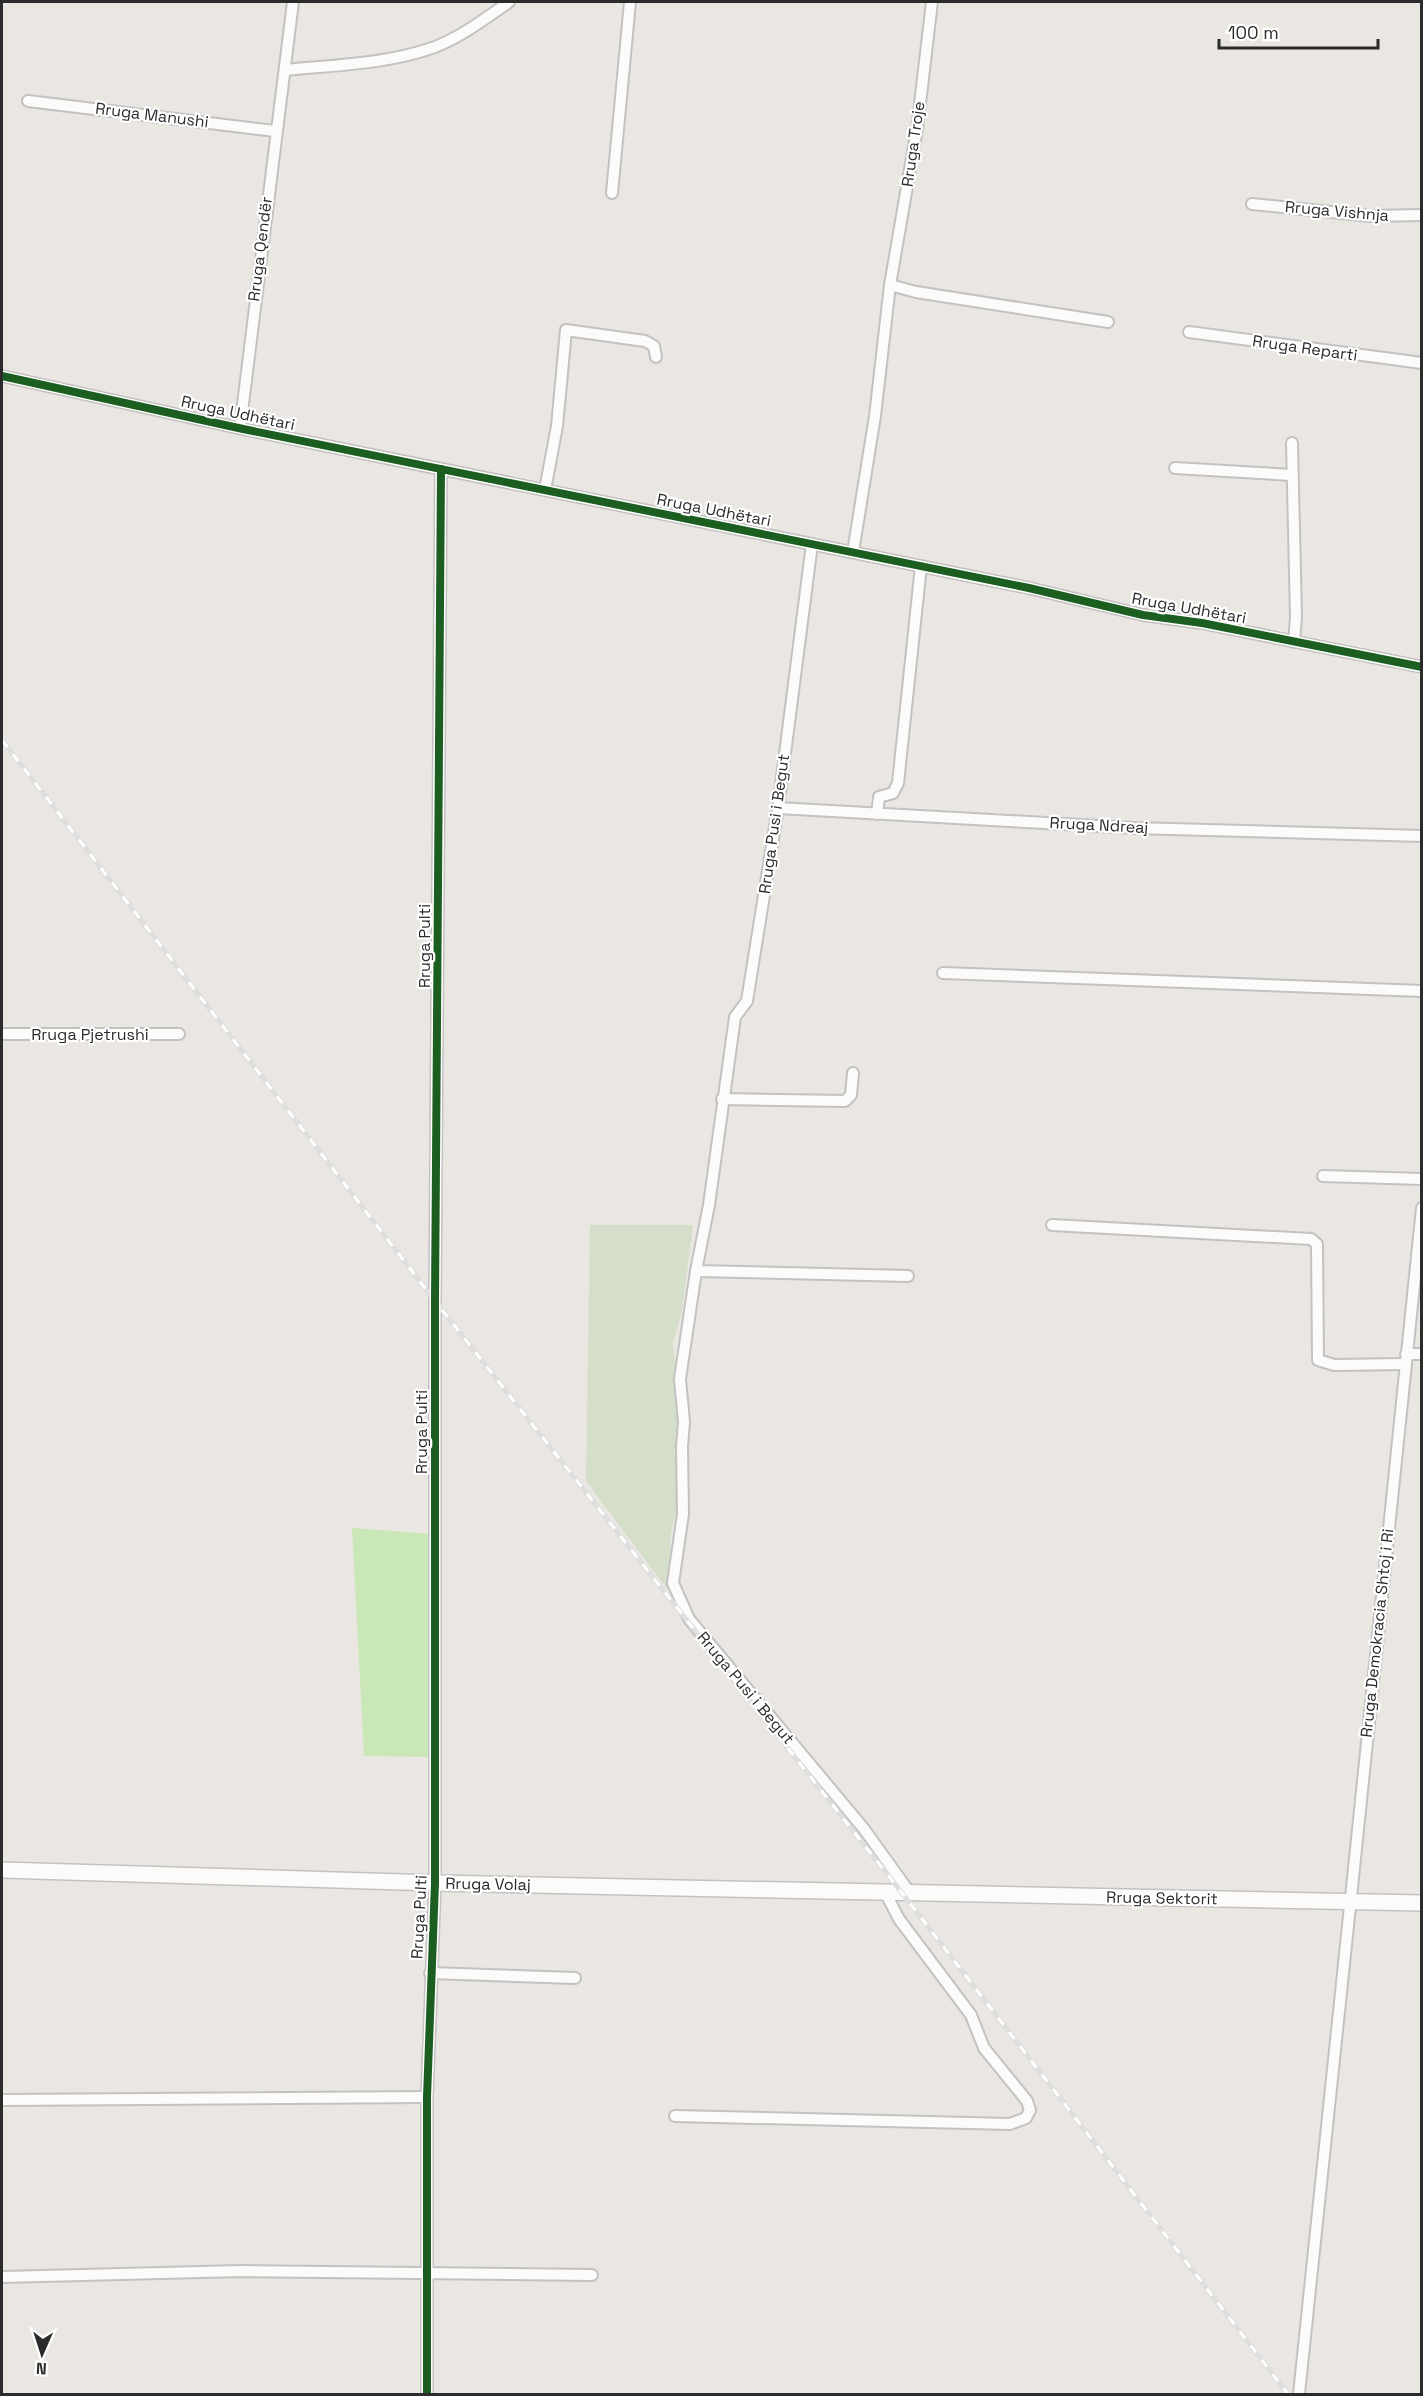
<svg xmlns="http://www.w3.org/2000/svg" width="1423" height="2396" font-family="'Space Grotesk',sans-serif">
  <style>
    .green { fill: #cae7b8 }
    .cemetery { fill: #d5dec8 }
    .lines { fill: none; stroke-linecap: round; stroke-linejoin: round }
    .street-casing { stroke: #c3c2c2; stroke-width: 14 }
    .secondary-casing { stroke: #c3c2c2; stroke-width: 18 }
    .street { stroke: #fcfbfa; stroke-width: 10 }
    .secondary { stroke: #fcfbfa; stroke-width: 15 }
    .rail-casing { stroke: #dededf; stroke-width: 5 }
    .rail { stroke: #fff; stroke-width: 3; stroke-dasharray: 9; stroke-linecap: butt }
    .cycleway-casing { stroke: #fff; stroke-width: 11 }
    .cycleway { stroke: #1b5e20; stroke-width: 8 }
    .labels { text-anchor: middle; dominant-baseline: central; stroke-width: 4.5; stroke-linejoin: round; paint-order: stroke }
    .street-label { font-size: 16px; fill: #2b2b2b; stroke: #fff }
  </style>
  <rect width="100%" height="100%" fill="#eae6e1"/>
  <!-- green -->
  <path class="green" d="M352 1528 432 1534V1757L364 1756Z"/>
  <!-- cemetery -->
  <path class="cemetery" d="M590 1225H693L682 1311 673 1343 680 1403 677 1508 671 1532 668 1590 586 1481Z"/>
  <g class="lines">
    <defs>
      <g id="street">
        <path d="M285 70C335 65 388 64 435 47 461 37 486 18 509 2"/>
        <path d="M28 101 275 131"/>
        <path d="M612 193 630 2"/>
        <path d="M1252 204 1370 216 1422 215"/>
        <path d="M890 285 916 292 1108 322"/>
        <path d="M1189 332 1422 363"/>
        <path d="M2 376 243 429 1029 588 1143 615 1202 623 1422 667"/>
        <path d="M240 428 293 2"/>
        <path d="M1292 443 1296 617 1294 642"/>
        <path d="M1175 468 1291 475"/>
        <path d="M545 490 557 426 566 330 645 341 654 346 656 357"/>
        <path d="M812 544 778 808 747 1001 735 1017 709 1205 696 1271 680 1379 684 1422 682 1447 683 1514 673 1583 689 1619 864 1829 910 1893"/>
        <path d="M853 552 875 416 890 285 917 129 932 2"/>
        <path d="M778 808 1134 828 1422 836"/>
        <path d="M877 814 879 797 893 793 898 783 921 566"/>
        <path d="M943 973 1422 991"/>
        <path d="M2 1034H179"/>
        <path d="M722 1099 845 1101 851 1095 853 1073"/>
        <path d="M1323 1176 1422 1179"/>
        <path d="M1052 1225 1311 1239 1317 1244 1318 1360 1334 1365 1405 1364"/>
        <path d="M696 1271 908 1276"/>
        <path d="M1406 1354H1422"/>
        <path d="M430 1973 575 1978"/>
        <path d="M2 2100 427 2097"/>
        <path d="M675 2116 1010 2124 1026 2118 1030 2110 1027 2101 984 2048 971 2015 899 1919 885 1892"/>
        <path d="M2 2277 241 2271 592 2275"/>
        <path d="M427 2394V2097L435 1883V1301L441 469"/>
        <path d="M1299 2394C1342 1999 1380 1603 1422 1208"/>
      </g>
      <path id="secondary" d="M2 1870 435 1883 1422 1903"/>
    </defs>
    <!-- street casing -->
    <use href="#street" class="street-casing"/>
    <!-- secondary casing -->
    <use href="#secondary" class="secondary-casing"/>
    <!-- street -->
    <use href="#street" class="street"/>
    <!-- secondary -->
    <use href="#secondary" class="secondary"/>
    <defs>
      <path id="rail" d="M2 740 435 1301 902 1893 1288 2394"/>
    </defs>
    <!-- rail casing -->
    <use href="#rail" class="rail-casing"/>
    <!-- rail -->
    <use href="#rail" class="rail"/>
    <defs>
      <g id="cycleway">
        <path d="M2 376 243 429 1029 588 1143 615 1202 623 1422 667"/>
        <path d="M427 2394V2097L435 1883V1301L441 469"/>
      </g>
    </defs>
    <!-- cycleway casing -->
    <use href="#cycleway" class="cycleway-casing"/>
    <!-- cycleway -->
    <use href="#cycleway" class="cycleway"/>
  </g>
  <g class="labels">
    <!-- street labels -->
    <g class="street-label">
      <text transform="translate(152 115) rotate(7)">Rruga Manushi</text>
      <text transform="translate(913 144) rotate(-82)">Rruga Troje</text>
      <text transform="translate(1337 211) rotate(5)">Rruga Vishnja</text>
      <text transform="translate(260 249) rotate(-83)">Rruga Qendër</text>
      <text transform="translate(1305 348) rotate(8)">Rruga Reparti</text>
      <text transform="translate(238 413) rotate(12)">Rruga Udhëtari</text>
      <text transform="translate(714 510) rotate(11)">Rruga Udhëtari</text>
      <text transform="translate(1189 608) rotate(10)">Rruga Udhëtari</text>
      <text transform="translate(774 824) rotate(-82)">Rruga Pusi i Begut</text>
      <text transform="translate(1099 825) rotate(3)">Rruga Ndreaj</text>
      <text transform="translate(424 946) rotate(-90)">Rruga Pulti</text>
      <text x="90" y="1034">Rruga Pjetrushi</text>
      <text transform="translate(421 1432) rotate(-90)">Rruga Pulti</text>
      <text transform="translate(1377 1633) rotate(-84)">Rruga Demokracia Shtoj i Ri</text>
      <text transform="translate(746 1688) rotate(50)">Rruga Pusi i Begut</text>
      <text transform="translate(488 1884) rotate(1)">Rruga Volaj</text>
      <text transform="translate(1162 1898) rotate(1)">Rruga Sektorit</text>
      <text transform="translate(419 1917) rotate(-87)">Rruga Pulti</text>
    </g>
  </g>
  <!-- border -->
  <rect width="1423" height="2396" fill="none" stroke="#2b2b2b" stroke-width="6"/>
  <!-- north arrow -->
  <g transform="translate(42 2354) rotate(183)" stroke="#ffffff" stroke-width="4.5" paint-order="stroke">
  <path d="M0-4.5L10 22L0 15L-10 22Z" fill="#2b2b2b"/>
  <text y="-9" font-size="16" font-weight="bold" text-anchor="middle" fill="#2b2b2b">N</text>
  </g>
  <!-- scale -->
  <path d="M1219 39v9h159v-9" fill="none" stroke="#2b2b2b" stroke-width="3"/>
  <text x="1228" y="39" font-size="18" fill="#2b2b2b" stroke="#ffffff" stroke-width="4.5" paint-order="stroke">100 m</text>
</svg>
